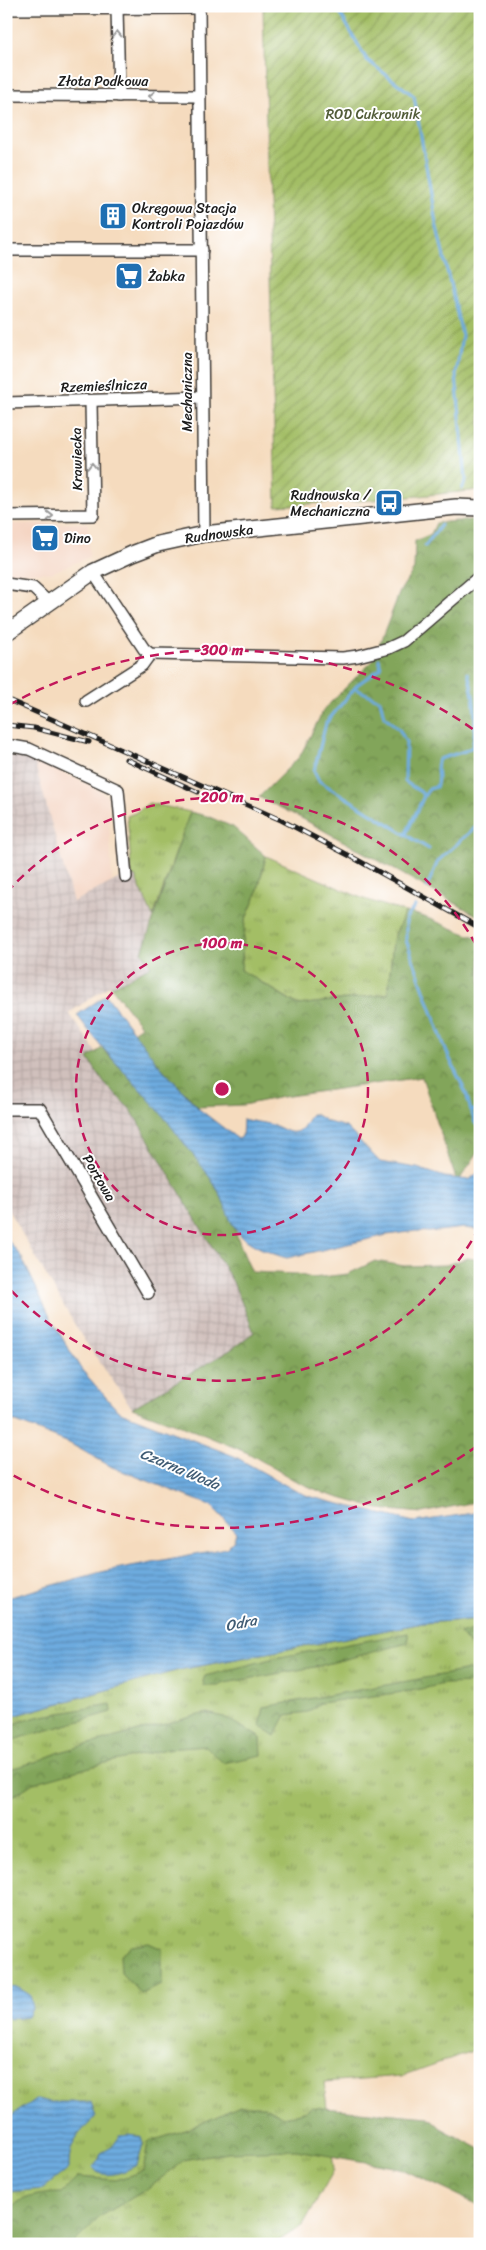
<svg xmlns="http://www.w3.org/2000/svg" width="486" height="2250" font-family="Sriracha,sans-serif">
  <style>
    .built { fill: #f4d3c0 }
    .industrial { fill: url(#industrial-grid) }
    .grass { fill: url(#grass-tufts); stroke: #606d40 }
    .forest { fill: url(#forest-crowns); stroke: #4f603b }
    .garden { fill: url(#garden-furrows); stroke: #606d40 }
    .water { fill: url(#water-rules); stroke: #44647e }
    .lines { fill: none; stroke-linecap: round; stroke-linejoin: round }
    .stream { stroke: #6dabdf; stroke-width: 3 }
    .minor-casing { stroke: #3d3934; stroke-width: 14 }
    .major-casing { stroke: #3d3934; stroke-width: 18 }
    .minor { stroke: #fff; stroke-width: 11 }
    .major { stroke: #fff; stroke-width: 15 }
    .rail-casing { stroke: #1c1c1c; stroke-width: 5 }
    .rail { stroke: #fff; stroke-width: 3; stroke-dasharray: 9; stroke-linecap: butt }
    .oneway { stroke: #999 }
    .ring { fill: none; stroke: #c2185b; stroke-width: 2.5; stroke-dasharray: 9 6 }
    .labels { text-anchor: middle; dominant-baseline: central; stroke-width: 4; stroke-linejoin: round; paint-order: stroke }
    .street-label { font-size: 14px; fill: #1c1c1c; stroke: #fff }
    .park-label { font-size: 14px; fill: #525d39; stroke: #fff }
    .poi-label { font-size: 14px; fill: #1c1c1c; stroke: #fff; text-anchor: start }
    .water-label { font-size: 15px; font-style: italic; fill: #405c74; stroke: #fff }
    .centre { fill: #c2185b; stroke: #fff; stroke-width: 2.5 }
    .ring-label { font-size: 15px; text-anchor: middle; font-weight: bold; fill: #c2185b; stroke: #fff; stroke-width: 4; stroke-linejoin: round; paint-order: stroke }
  </style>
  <defs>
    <pattern id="industrial-grid" width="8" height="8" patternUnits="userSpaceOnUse" patternTransform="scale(1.25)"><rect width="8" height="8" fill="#d0c0bc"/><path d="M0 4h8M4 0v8" fill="none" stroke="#b2a4a1"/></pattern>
    <pattern id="grass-tufts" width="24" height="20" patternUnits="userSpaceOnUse" patternTransform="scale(1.25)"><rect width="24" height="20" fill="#a3be65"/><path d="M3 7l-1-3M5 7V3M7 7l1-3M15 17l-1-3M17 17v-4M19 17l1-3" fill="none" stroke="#849a52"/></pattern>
    <pattern id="forest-crowns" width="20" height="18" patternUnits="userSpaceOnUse" patternTransform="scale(1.25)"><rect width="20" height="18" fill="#82a55a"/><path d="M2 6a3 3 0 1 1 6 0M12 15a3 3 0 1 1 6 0" fill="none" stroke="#6a864a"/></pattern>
    <pattern id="garden-furrows" width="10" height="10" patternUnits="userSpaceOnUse" patternTransform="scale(1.25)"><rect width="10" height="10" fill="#a3be65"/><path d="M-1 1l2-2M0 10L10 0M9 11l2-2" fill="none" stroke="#849a52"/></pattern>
    <pattern id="water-rules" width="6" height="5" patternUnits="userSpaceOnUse" patternTransform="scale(1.25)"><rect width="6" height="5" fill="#6dabdf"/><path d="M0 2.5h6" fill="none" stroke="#598ab4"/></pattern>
  </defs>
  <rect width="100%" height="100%" fill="#fff"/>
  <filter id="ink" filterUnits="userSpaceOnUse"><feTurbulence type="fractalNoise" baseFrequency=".02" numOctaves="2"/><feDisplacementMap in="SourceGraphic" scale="10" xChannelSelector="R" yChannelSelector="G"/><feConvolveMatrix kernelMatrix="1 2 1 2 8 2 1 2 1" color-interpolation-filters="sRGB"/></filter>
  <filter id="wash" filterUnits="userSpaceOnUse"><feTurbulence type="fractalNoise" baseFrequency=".0096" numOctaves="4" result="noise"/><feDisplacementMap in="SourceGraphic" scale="20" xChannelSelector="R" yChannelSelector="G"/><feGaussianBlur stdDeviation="1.12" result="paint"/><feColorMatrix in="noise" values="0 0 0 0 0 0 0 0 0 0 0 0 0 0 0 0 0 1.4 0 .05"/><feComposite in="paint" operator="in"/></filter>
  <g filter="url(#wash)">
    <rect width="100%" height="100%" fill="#f5dbbe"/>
    <!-- built -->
    <g class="built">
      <path d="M88 523 89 557 51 573 6 572V524Z"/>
      <path d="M34 760 90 785 105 795 108 800 112 882 73 902Z"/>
    </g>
    <!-- industrial -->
    <path class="industrial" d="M6 752 34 760 73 902 122 877 135 876 153 917 142 952 151 966 111 987 110 985 69 1013 96 1052 88 1058 104 1083 131 1110 233 1282 254 1332 232 1349 132 1408 82 1337 6 1206Z"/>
    <!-- grass -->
    <g class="grass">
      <path d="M149 803 190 812 153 917 135 876 132 877 127 816 135 813Z"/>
      <path d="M266 856 364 899 405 912 393 940 388 994 299 1005 241 970 245 921 257 893Z"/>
      <path d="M479 1619 480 2048 402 2076 324 2082 334 2170 303 2225 274 2244H6V1718L179 1670 423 1623Z"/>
    </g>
    <!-- forest -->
    <g class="forest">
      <path d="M480 519V917L303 819 259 797 300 756 324 709 374 659 400 591 414 569 415 541 431 534 436 523Z"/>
      <path d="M190 812 207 816 233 827 266 856 257 893 245 921 241 970 298 1005 388 994 393 940 405 912C431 916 454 932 480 938V1149L460 1179H456L422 1077 282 1097 243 1105 198 1107 157 1063 133 1032 141 1026 111 987 151 966 142 952Z"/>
      <path d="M102 1048C144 1094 190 1139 220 1194 233 1219 239 1247 252 1272L297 1274 312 1278 348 1274 375 1261 404 1266 446 1265 468 1258 480 1260V1501L422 1513 378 1509 326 1494 294 1480 248 1453 197 1432 132 1408 232 1349 254 1332 233 1282 131 1110 104 1083 88 1058Z"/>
      <path d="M472 1630 479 1631 480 1643 468 1644 460 1634Z"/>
      <path d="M408 1633V1643L315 1667 225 1683 218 1686H204L203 1681 205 1676 275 1658Z"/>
      <path d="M480 1668V1683L444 1684 411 1691 320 1703 308 1712 286 1715 275 1736 260 1726 264 1707Z"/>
      <path d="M111 1704 112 1712 6 1742V1726L37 1717Z"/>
      <path d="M206 1713 224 1717 261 1738 262 1755 223 1763 206 1746 167 1749 101 1764 33 1783 6 1801V1770L35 1762 60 1752Z"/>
      <path d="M149 1943 162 1949V1985L141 1994 121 1973 120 1954 132 1946Z"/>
      <path d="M240 2106H264L284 2117 307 2111 312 2107 429 2117 441 2128 480 2149V2206L400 2168 296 2150 227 2152 184 2160 149 2188 101 2216 73 2244H6C6 2236 5 2227 6 2220 10 2196 43 2193 62 2193L78 2177 116 2180 143 2171 148 2142 186 2130Z"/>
    </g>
    <!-- garden -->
    <path class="garden" d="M343 6H473L480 34V490L387 499 276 506 263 8Z"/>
    <!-- water -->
    <g class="water">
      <path d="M106 995 157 1063 199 1109 238 1139 242 1137 243 1119C253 1122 263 1122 273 1125 281 1127 288 1134 296 1132 303 1131 307 1120 311 1114H315L328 1122 346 1127 380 1162 417 1168 445 1177 469 1180 480 1171V1230L464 1228 429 1232 416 1231 387 1235 287 1258C274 1255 250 1245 240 1235 229 1223 227 1208 220 1194 209 1174 194 1156 180 1138 149 1094 108 1059 77 1015Z"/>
      <path d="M6 1238 21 1256 52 1321 81 1369 118 1411 234 1456 296 1491 311 1497 414 1522 480 1512V1619L423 1623 179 1670 6 1718V1598L105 1571 226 1548 234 1540 236 1532 212 1506 112 1467 69 1443 6 1418Z"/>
      <path d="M8 1987 19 1988 30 1995 33 2007 28 2017 10 2019 6 2016V1989Z"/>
      <path d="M37 2099 50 2102H91L96 2117C78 2134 69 2141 69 2168L43 2189 10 2192 6 2200V2122L11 2116Z"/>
      <path d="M130 2135 141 2137 143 2144 137 2165C123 2172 114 2177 98 2173L93 2167 99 2160 101 2153 112 2147 120 2136Z"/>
    </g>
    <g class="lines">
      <!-- stream -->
      <g class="stream">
        <path d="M336 6 367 60 414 96 436 223 462 335 456 375 466 480 462 489"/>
        <path d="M425 546 441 525"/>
        <path d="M379 659 381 668 358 684 326 723 314 771 319 781 429 849"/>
        <path d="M356 689 380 700 384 716 399 729 406 742 405 781C411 788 419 788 424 796L406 834"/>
        <path d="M424 796 429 789 436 787C441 777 434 770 439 759L465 751 472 747C478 722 475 698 468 673"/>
        <path d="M427 887 438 861 480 823"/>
        <path d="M415 906 406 918V940L447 1053 466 1093 471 1111 480 1109"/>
        <path d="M471 1111 475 1123 480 1127"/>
      </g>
    </g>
  </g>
  <g filter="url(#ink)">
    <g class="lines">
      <defs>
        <g id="minor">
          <path d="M199 6 204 534"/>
          <path d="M117 8 119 96"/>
          <path d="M6 9 199 8"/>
          <path d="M6 95 200 96"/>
          <path d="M6 250H202"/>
          <path d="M6 403 202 397"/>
          <path d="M6 516 93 515 91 402"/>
          <path d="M93 572 144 649 150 654 343 658 358 656 389 648 404 641 480 576"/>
          <path d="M6 584 33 588 48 602"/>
          <path d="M86 701 142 665 150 654"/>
          <path d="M6 745 29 749 118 790 126 877"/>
          <path d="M6 1109H40L148 1293"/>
        </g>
        <path id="major" d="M6 633 93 572 132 554 158 544 204 534 456 507 480 508"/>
      </defs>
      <!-- minor casing -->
      <use href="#minor" class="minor-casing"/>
      <!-- major casing -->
      <use href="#major" class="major-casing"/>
      <!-- minor -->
      <use href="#minor" class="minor"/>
      <!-- major -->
      <use href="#major" class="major"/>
      <defs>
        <g id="rail">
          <path d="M6 699 281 820 352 857 480 928"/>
          <path d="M6 725 34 728 89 742"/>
          <path d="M126 759 198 792"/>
        </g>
      </defs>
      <!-- rail casing -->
      <use href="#rail" class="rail-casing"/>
      <!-- rail -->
      <use href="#rail" class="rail"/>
    </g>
    <!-- one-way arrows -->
    <defs><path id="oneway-chevron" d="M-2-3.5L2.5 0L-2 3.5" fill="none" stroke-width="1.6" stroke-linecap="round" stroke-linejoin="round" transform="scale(1.25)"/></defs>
    <g class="oneway">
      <use href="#oneway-chevron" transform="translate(117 34) rotate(-91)"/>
      <use href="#oneway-chevron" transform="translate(152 96) rotate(-180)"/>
      <use href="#oneway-chevron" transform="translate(92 466) rotate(-91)"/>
      <use href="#oneway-chevron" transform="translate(50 516) rotate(-1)"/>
    </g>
  </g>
  <!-- distance rings -->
  <g class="ring">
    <circle cx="222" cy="1089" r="146"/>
    <path d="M479 1228A292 292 0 0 1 7 1286M7 892A292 292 0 0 1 479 950"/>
    <path d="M477 1446A439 439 0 0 1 9 1473M9 705A439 439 0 0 1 477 732"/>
  </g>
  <!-- icons -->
  <defs>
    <symbol id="building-square" viewBox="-11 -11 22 22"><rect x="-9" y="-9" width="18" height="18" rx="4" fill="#1f6fb2" stroke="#fff"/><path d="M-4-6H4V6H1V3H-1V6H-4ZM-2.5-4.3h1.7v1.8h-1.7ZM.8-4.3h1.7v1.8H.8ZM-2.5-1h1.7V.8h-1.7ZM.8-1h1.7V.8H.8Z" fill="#fff"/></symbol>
    <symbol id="supermarket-square" viewBox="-11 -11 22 22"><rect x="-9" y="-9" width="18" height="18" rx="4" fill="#1f6fb2" stroke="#fff"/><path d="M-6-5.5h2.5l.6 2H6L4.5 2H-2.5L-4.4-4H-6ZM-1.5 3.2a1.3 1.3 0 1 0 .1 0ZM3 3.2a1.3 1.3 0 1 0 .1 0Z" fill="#fff"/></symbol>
    <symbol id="bus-square" viewBox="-11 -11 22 22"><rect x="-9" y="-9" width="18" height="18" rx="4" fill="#1f6fb2" stroke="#fff"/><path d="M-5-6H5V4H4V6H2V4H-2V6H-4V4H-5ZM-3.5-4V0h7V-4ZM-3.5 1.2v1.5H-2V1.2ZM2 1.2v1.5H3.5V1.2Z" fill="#fff"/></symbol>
  </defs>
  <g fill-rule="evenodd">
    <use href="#building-square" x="97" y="200" width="32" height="32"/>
    <use href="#supermarket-square" x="113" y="260" width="32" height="32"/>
    <use href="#bus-square" x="373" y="487" width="32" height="32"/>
    <use href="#supermarket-square" x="29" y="522" width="32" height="32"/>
  </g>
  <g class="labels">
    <!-- street labels -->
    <g class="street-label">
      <text x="103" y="81">Złota Podkowa</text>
      <text transform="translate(104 386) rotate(-2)">Rzemieślnicza</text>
      <text transform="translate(187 392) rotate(-90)">Mechaniczna</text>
      <text transform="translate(77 459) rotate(-91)">Krawiecka</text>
      <text transform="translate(219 534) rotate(-8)">Rudnowska</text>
      <text transform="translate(99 1178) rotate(60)">Portowa</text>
    </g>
    <!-- park labels -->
    <g class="park-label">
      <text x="373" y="114">ROD Cukrownik</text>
    </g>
    <!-- poi labels -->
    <g class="poi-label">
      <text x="132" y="208">Okręgowa Stacja<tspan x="132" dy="16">Kontroli Pojazdów</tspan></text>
      <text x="148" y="276">Żabka</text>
      <text x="370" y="495" text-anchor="end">Rudnowska /<tspan x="370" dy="16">Mechaniczna</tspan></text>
      <text x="64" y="538">Dino</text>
    </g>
    <!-- water labels -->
    <g class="water-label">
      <text transform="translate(180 1469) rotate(23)">Czarna Woda</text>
      <text transform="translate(241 1623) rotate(-11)">Odra</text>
    </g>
  </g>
  <circle cx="222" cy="1089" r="8" class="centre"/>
  <g class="ring-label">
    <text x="222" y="655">300 m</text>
    <text x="222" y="802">200 m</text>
    <text x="222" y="948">100 m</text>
  </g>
  <!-- margin -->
  <rect width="486" height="2250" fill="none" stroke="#fff" stroke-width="25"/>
</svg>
